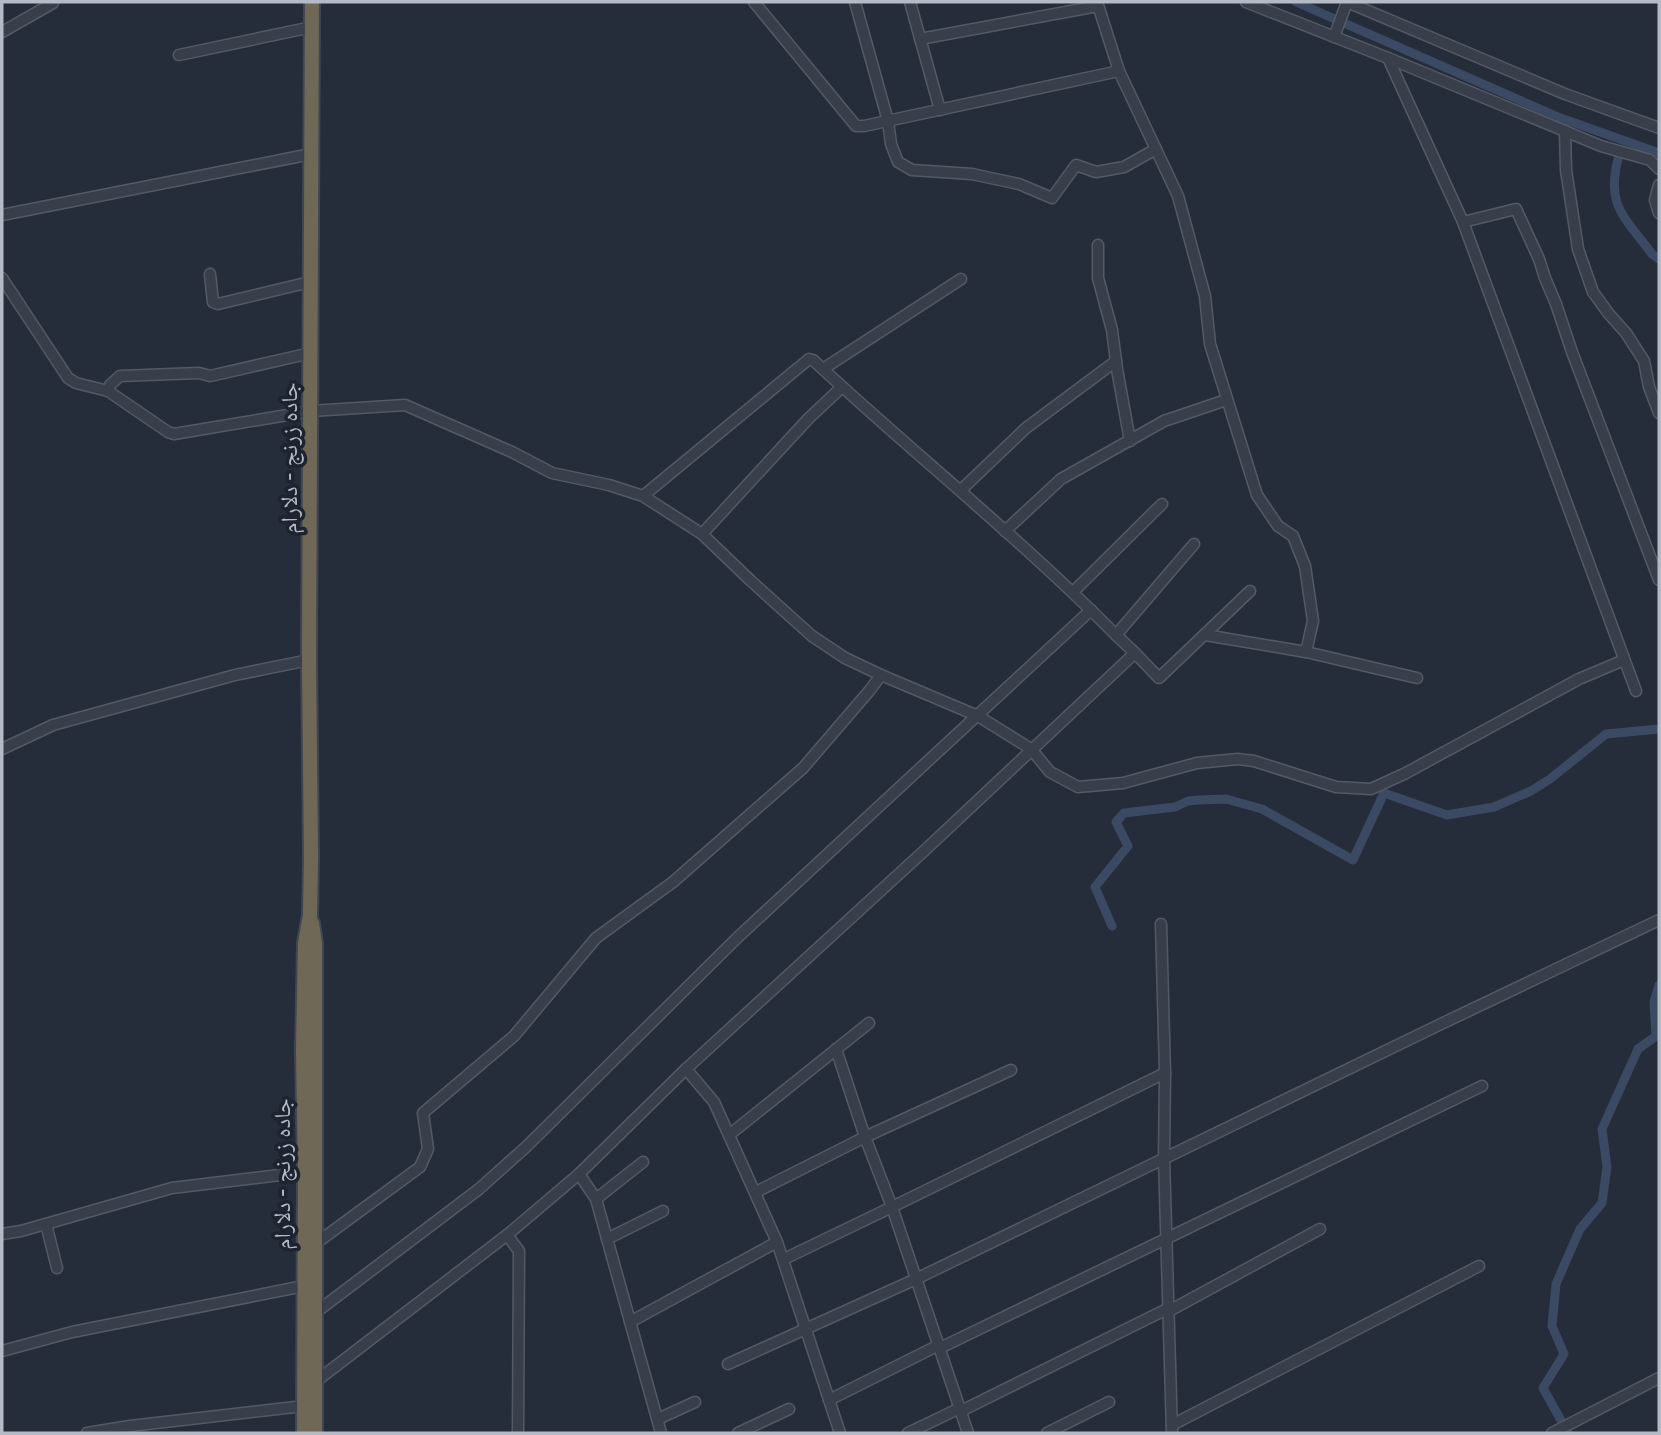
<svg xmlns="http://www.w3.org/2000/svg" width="1661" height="1435" font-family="'IBM Plex Sans','Noto Naskh Arabic',sans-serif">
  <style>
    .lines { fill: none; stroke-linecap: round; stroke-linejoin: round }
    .canal { stroke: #3b4962; stroke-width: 9 }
    .minor-casing { stroke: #535a66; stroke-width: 13 }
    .highway-casing { stroke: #404753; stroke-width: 18 }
    .minor { stroke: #383f4b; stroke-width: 10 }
    .highway { stroke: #706856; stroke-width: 14 }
    .labels { text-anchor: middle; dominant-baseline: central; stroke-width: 7; stroke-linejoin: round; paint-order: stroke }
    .street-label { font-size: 23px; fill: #b4bac6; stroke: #1d2430 }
  </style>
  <rect width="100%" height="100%" fill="#252c3a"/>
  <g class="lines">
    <!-- canal -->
    <g class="canal">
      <path d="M1296 2 1558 117 1659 153"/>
      <path d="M1620 152C1604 204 1623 215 1652 254L1659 259"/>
      <path d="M1112 926 1095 887 1128 846 1116 822 1124 813 1175 807 1188 801 1199 800 1226 799 1262 809 1353 860 1384 793 1447 815 1494 807 1531 791 1550 779 1606 734 1659 729"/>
      <path d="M1568 1433 1543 1388 1564 1354 1552 1326 1556 1284 1580 1229 1602 1203 1607 1167 1602 1129 1638 1049 1656 1036 1654 1002 1659 985"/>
    </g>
    <defs>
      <g id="minor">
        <path d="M754 2 856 126H864L1119 71 1178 196 1205 296 1210 344 1257 495 1278 526 1293 536 1305 566 1313 621 1306 652"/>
        <path d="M855 2 888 121 891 144 898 162 912 170 972 174 1019 184 1052 198 1076 165 1096 172 1124 167 1156 149"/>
        <path d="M910 2 940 110"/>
        <path d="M1097 2 1119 71"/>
        <path d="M1246 2 1388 58 1601 146 1650 160 1659 169"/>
        <path d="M1347 2 1565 94 1659 128"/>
        <path d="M2 32 53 3"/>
        <path d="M1334 37 1347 2"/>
        <path d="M920 39 1098 6"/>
        <path d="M179 55 312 27"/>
        <path d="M1388 58 1463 222 1636 691"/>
        <path d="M1565 131 1566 170 1578 249 1593 292 1609 314 1626 333 1644 361 1649 387 1659 413"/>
        <path d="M1659 185 1655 200 1659 213"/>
        <path d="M2 215 311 154"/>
        <path d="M1463 222 1516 209 1539 259 1545 278 1556 304 1572 352 1659 580"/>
        <path d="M1098 245V278L1112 330 1117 369 1130 441"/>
        <path d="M210 274 213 302 218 304 310 282"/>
        <path d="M2 278 68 378 76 383 108 391 168 432 174 434 311 411 405 405 512 452 552 473 609 485 643 496 702 534 751 581 812 636 845 658 881 675 978 716 1031 749 1050 772 1078 787 1123 783 1197 763 1238 759 1254 761 1336 787 1371 789 1404 774 1579 679 1624 660"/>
        <path d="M823 369 961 279"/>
        <path d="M108 391 110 385 120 376 199 373 210 376 311 353"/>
        <path d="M961 490 1026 428 1116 361"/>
        <path d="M643 496 809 359 813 360C913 453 1020 538 1116 635"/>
        <path d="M1005 531 1061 479 1164 421 1226 400"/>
        <path d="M702 534 809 418 842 387"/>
        <path d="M1073 592 1162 504"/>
        <path d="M1205 635 1306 652 1417 678"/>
        <path d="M1135 653 1159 678 1250 591"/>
        <path d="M2 749 53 725 235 675 309 660"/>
        <path d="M1161 924 1165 1073 1164 1158 1172 1433"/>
        <path d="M836 1049 865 1137 892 1207 968 1433"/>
        <path d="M686 1069 714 1102 777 1242 840 1433"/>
        <path d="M729 1135 869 1023"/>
        <path d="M579 1174 596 1199 661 1433"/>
        <path d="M756 1192 865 1137 1011 1070"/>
        <path d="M596 1199 643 1162"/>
        <path d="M46 1224 57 1268"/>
        <path d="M2 1234 21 1231 172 1188 305 1172"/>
        <path d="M507 1235 519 1251 518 1433"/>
        <path d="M607 1239 663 1211"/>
        <path d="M315 1244 420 1167 428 1149 423 1113 514 1036 596 938 673 882 803 768 870 690 881 675"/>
        <path d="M784 1259 892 1207 1165 1073"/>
        <path d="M1169 1311 1320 1229"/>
        <path d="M315 1313 479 1189 526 1147 737 938 1091 610"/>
        <path d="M630 1322 777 1242"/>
        <path d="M940 1348 1482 1086"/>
        <path d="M2 1351 72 1332 304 1286"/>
        <path d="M728 1364 916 1279 1441 1024 1659 920"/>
        <path d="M315 1382 507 1235 579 1174 686 1069 924 851 1135 653 1116 635 1194 544"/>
        <path d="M829 1400 939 1345"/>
        <path d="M961 1411 1169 1308"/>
        <path d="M658 1419 695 1402"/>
        <path d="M1172 1425 1479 1266"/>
        <path d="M87 1433 130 1426 304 1406"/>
        <path d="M738 1433 789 1409"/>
        <path d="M908 1433 960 1408"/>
        <path d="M1047 1433 1109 1402"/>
        <path d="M1552 1433 1659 1378"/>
      </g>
      <g id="highway">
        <path d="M312 923 315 943V1433"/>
        <path d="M304 1433 305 1172 303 1051 305 943 310 915 311 857 309 660 312 2"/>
      </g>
    </defs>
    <!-- minor casing -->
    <use href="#minor" class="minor-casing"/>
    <!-- highway casing -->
    <use href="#highway" class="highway-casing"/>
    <!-- minor -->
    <use href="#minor" class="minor"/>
    <!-- highway -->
    <use href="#highway" class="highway"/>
  </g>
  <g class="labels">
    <!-- street labels -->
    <g class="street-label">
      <text transform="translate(288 458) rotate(-90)">جاده زرنج - دلارام</text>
      <text transform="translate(281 1174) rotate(-90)">جاده زرنج - دلارام</text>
    </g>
  </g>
  <!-- border -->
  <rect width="1661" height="1435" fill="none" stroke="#b4bac6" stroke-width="7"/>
</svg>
